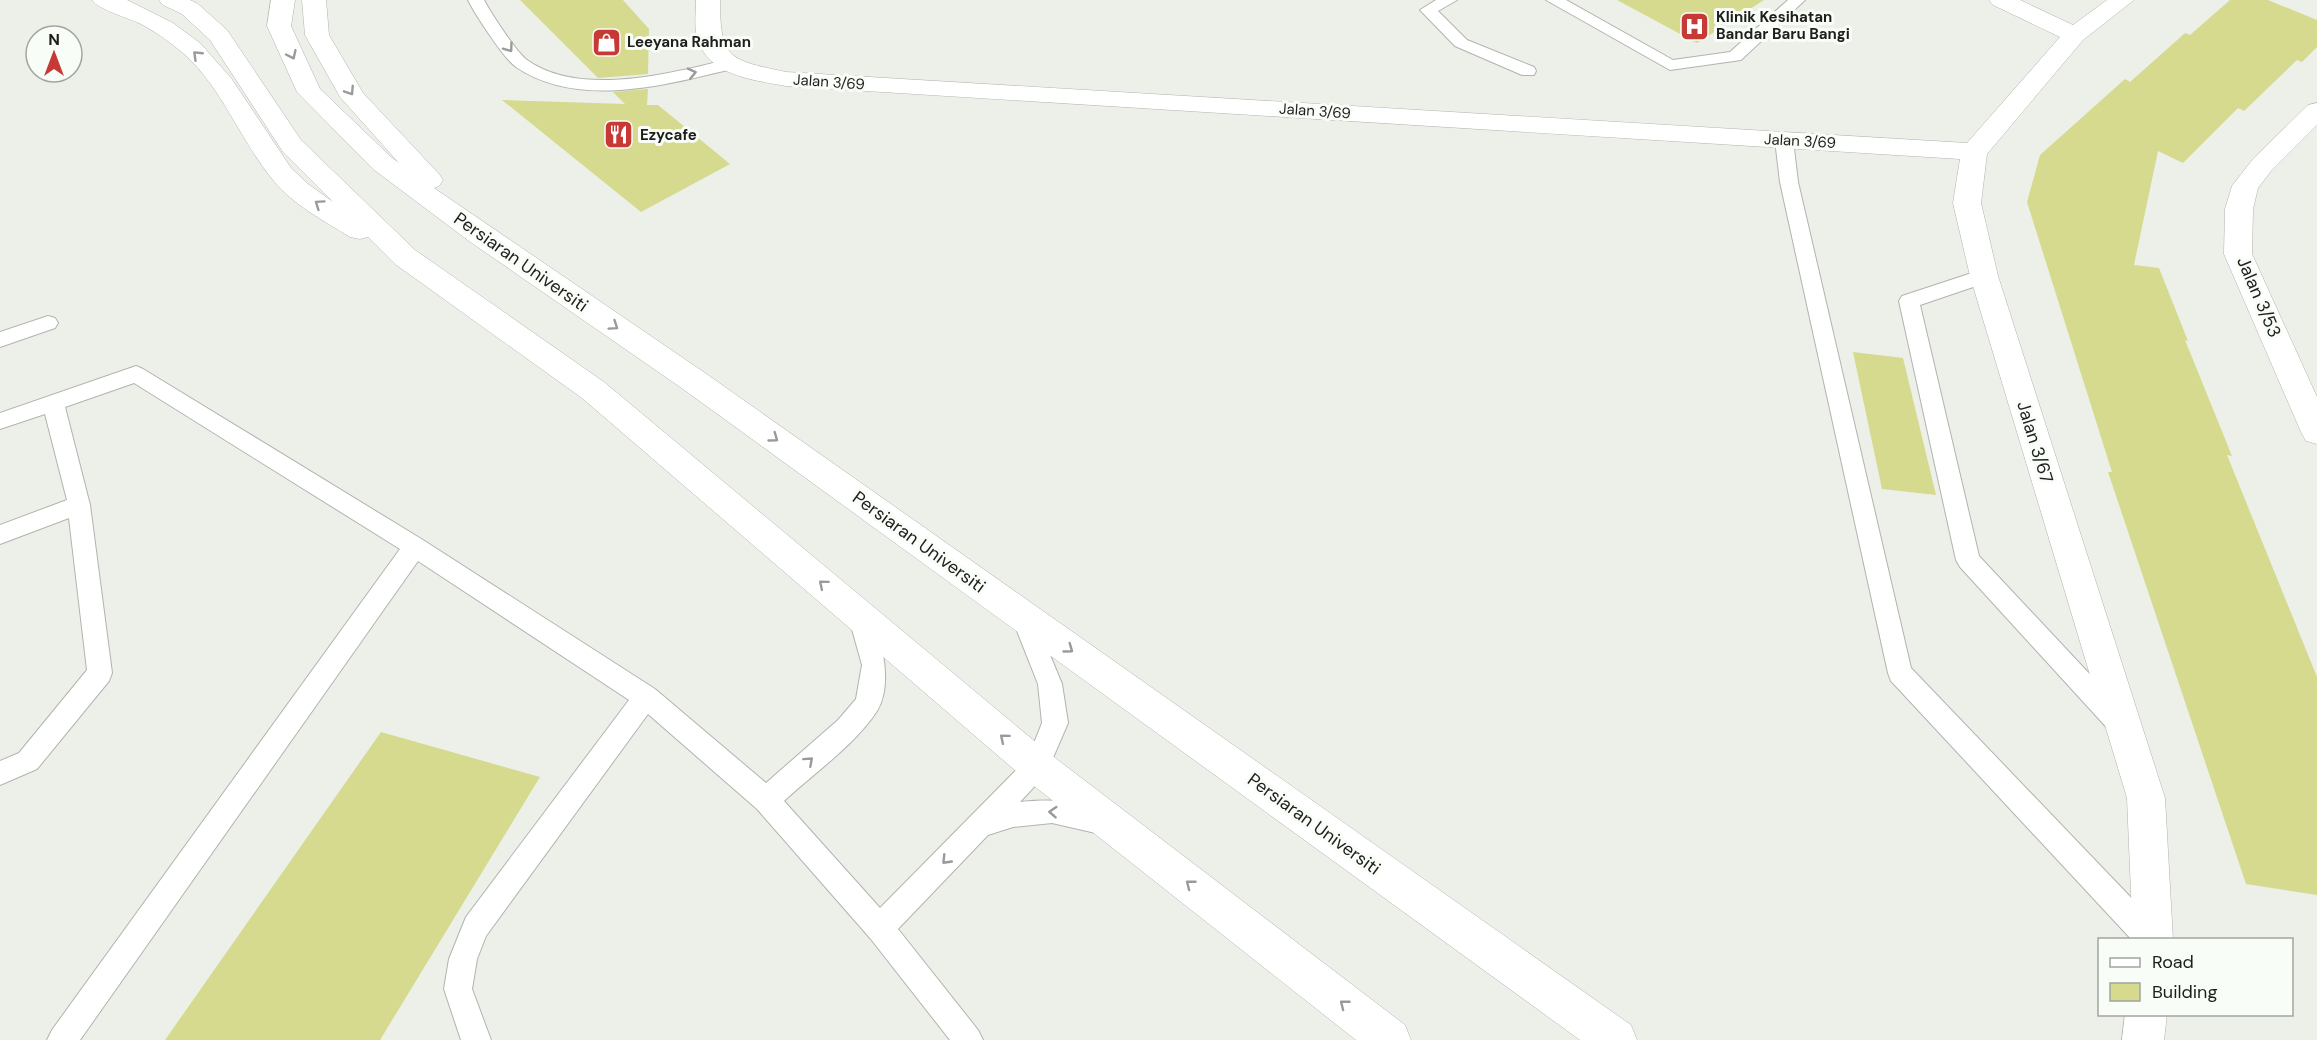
<svg xmlns="http://www.w3.org/2000/svg" width="2317" height="1040" font-family="'DM Sans',sans-serif">
  <style>
    .building { fill: #d5da8e }
    .lines { fill: none; stroke-linecap: round; stroke-linejoin: round }
    .lane-casing { stroke: #b0b4ae; stroke-width: 2 }
    .street-casing { stroke: #b0b4ae; stroke-width: 1 }
    .secondary-casing { stroke: #b0b4ae; stroke-width: 1 }
    .lane { fill: #fff; fill-rule: evenodd }
    .street { fill: #fff; fill-rule: evenodd }
    .secondary { fill: #fff; fill-rule: evenodd }
    .oneway { stroke: #9a9a99 }
    .labels { text-anchor: middle; dominant-baseline: central; stroke-width: 6; stroke-linejoin: round; paint-order: stroke }
    .far-poi-label { font-size: 15px; font-weight: bold; fill: #1e1f1d; stroke: #f9fdf7; text-anchor: start }
    .far-street-label { font-size: 15px; fill: #1e1f1d; stroke: #f9fdf7 }
    .street-label { font-size: 18px; fill: #1e1f1d; stroke: #f9fdf7 }
  </style>
  <rect width="100%" height="100%" fill="#ecf0e9"/>
  <!-- building -->
  <g class="building">
    <path d="M520 0H623L649 29 648 74 598 78Z"/>
    <path d="M1617 0H1764L1697 43Z"/>
    <path d="M2230 0H2268L2317 20V47L2302 62 2297 60 2244 111 2238 108 2183 163 2158 151 2134 265 2159 268 2188 341 2185 340 2232 456 2227 455 2317 677V895L2246 884 2108 472H2112L2027 202 2040 155 2125 79 2130 82 2185 33 2190 35Z"/>
    <path d="M648 89 647 105H658L730 164 641 212 502 100 625 104 613 92Z"/>
    <path d="M1853 352 1903 358 1936 495 1882 489Z"/>
    <path d="M381 732 540 777 380 1040H165Z"/>
  </g>
  <g class="lines">
    <defs>
      <g id="lane">
        <path d="M468 0H484C491 13 516 52 527 60 581 98 671 73 730 59L738 64 736 68C669 84 579 110 516 67 504 59 475 14 468 0Z"/>
        <path d="M1436 0H1457L1438 11 1467 40 1534 67 1536 71 1534 75H1522L1455 46 1420 10Z"/>
        <path d="M1546 0H1566L1673 60 1730 52 1788 0H1805L1741 60 1670 70Z"/>
        <path d="M1784 134 1790 136 1793 140 1798 182 1911 668 2162 930 2166 940H2132L1891 681 1888 673 1780 182 1775 140 1778 136Z"/>
        <path d="M1984 269 1991 271 1994 276 1991 281 1920 305 1979 556 2127 714 2131 722 2127 730 2118 733 2109 730 1960 567 1956 560 1899 301 1902 296Z"/>
        <path d="M48 316 55 318 58 323 55 328 0 347V332Z"/>
        <path d="M136 366 143 369 423 540 655 689 766 783 838 720 856 699 862 665 848 615 852 608 860 605 868 608C881 635 894 683 877 711 856 744 813 774 784 801L880 908 1028 758 1042 723 1038 684 1011 616 1015 609 1023 606 1031 609 1062 684 1068 723 1046 774 1020 802C1051 799 1080 800 1109 812L1113 821 1109 830 1100 834 1052 823 1013 827 988 835 898 929 978 1030 983 1040H950L870 938 757 809 648 714 486 936 477 959 472 989 491 1040H461L444 989 449 959 466 917 629 700 418 561 80 1040H47L52 1030 400 549 134 383 65 407 90 505 112 673 109 681 37 769 0 785V761L19 753 87 670 69 518 0 544V525L67 500 45 414 0 429V413Z"/>
      </g>
      <g id="street">
        <path d="M696 0H720C720 60 730 60 786 72L1967 143 2060 37 1993 5 1989 0H2020L2073 25 2107 0H2134L2083 40 1987 154 1981 203 1998 276 2165 798 2173 940H2133L2127 798 1970 276 1953 203 1960 159 786 86C754 80 707 76 697 37 694 26 696 12 696 0Z"/>
        <path d="M2317 103V125L2271 171 2258 188 2253 209 2252 254 2317 397V444L2306 441 2301 432 2224 254 2225 209 2232 186 2253 159 2308 105Z"/>
        <path d="M2125 1014H2167L2164 1040H2122Z"/>
      </g>
      <g id="secondary">
        <path d="M92 0H127L173 23 200 43 231 78 291 168 308 184 333 202 283 152 210 40 182 14 163 5 159 0H190L198 4 227 30 301 140 415 250 604 382 1050 754 1405 1025 1411 1040H1356L1024 778 582 398 395 264 368 237 360 239 350 237C323 220 293 205 273 180 240 140 222 87 183 53 170 42 156 32 141 24 129 18 99 10 92 0Z"/>
        <path d="M271 0H295L291 26 320 89 391 157 399 163 340 97 305 35 302 0H326L329 35 363 93 439 174 443 180 439 186 434 188 705 373 1631 1025 1637 1040H1580L683 389 469 241 373 169 297 92 267 26Z"/>
      </g>
    </defs>
    <!-- lane casing -->
    <use href="#lane" class="lane-casing"/>
    <!-- street casing -->
    <use href="#street" class="street-casing"/>
    <!-- secondary casing -->
    <use href="#secondary" class="secondary-casing"/>
    <!-- lane -->
    <use href="#lane" class="lane"/>
    <!-- street -->
    <use href="#street" class="street"/>
    <!-- secondary -->
    <use href="#secondary" class="secondary"/>
  </g>
  <!-- one-way arrows -->
  <defs><path id="oneway-chevron" d="M-2-3.5L2.5 0L-2 3.5" fill="none" stroke-width="1.6" stroke-linecap="round" stroke-linejoin="round" transform="scale(1.5)"/></defs>
  <g class="oneway">
    <use href="#oneway-chevron" transform="translate(509 48) rotate(54)"/>
    <use href="#oneway-chevron" transform="translate(197 55) rotate(-136)"/>
    <use href="#oneway-chevron" transform="translate(292 55) rotate(65)"/>
    <use href="#oneway-chevron" transform="translate(692 73) rotate(-13)"/>
    <use href="#oneway-chevron" transform="translate(350 91) rotate(57)"/>
    <use href="#oneway-chevron" transform="translate(319 204) rotate(-145)"/>
    <use href="#oneway-chevron" transform="translate(614 326) rotate(34)"/>
    <use href="#oneway-chevron" transform="translate(774 438) rotate(36)"/>
    <use href="#oneway-chevron" transform="translate(823 584) rotate(-140)"/>
    <use href="#oneway-chevron" transform="translate(1069 649) rotate(36)"/>
    <use href="#oneway-chevron" transform="translate(1004 738) rotate(-140)"/>
    <use href="#oneway-chevron" transform="translate(809 761) rotate(-42)"/>
    <use href="#oneway-chevron" transform="translate(1053 812) rotate(-176)"/>
    <use href="#oneway-chevron" transform="translate(946 860) rotate(134)"/>
    <use href="#oneway-chevron" transform="translate(1190 884) rotate(-142)"/>
    <use href="#oneway-chevron" transform="translate(1344 1004) rotate(-142)"/>
  </g>
  <!-- icons -->
  <defs>
    <symbol id="hospital-square" viewBox="-11 -11 22 22"><rect x="-9" y="-9" width="18" height="18" rx="4" fill="#c73934" stroke="#f9fdf7"/><path d="M-5-5h3v3.5h4V-5h3V5h-3V1.5h-4V5h-3Z" fill="#fff"/></symbol>
    <symbol id="shop-square" viewBox="-11 -11 22 22"><rect x="-9" y="-9" width="18" height="18" rx="4" fill="#c73934" stroke="#f9fdf7"/><path d="M-5-2.5h2.3a2.7 3.5 0 0 1 5.4 0H5L5.5 6h-11ZM-1.5-2.5h3a1.5 2.3 0 0 0-3 0Z" fill="#fff"/></symbol>
    <symbol id="restaurant-square" viewBox="-11 -11 22 22"><rect x="-9" y="-9" width="18" height="18" rx="4" fill="#c73934" stroke="#f9fdf7"/><path d="M-5-6h1v4h1v-4h1v4h1v-4h1v5L-1.5 .5V6h-2V.5L-5-1ZM5-6V6H3V1.5H1.5Q1.5-4 5-6Z" fill="#fff"/></symbol>
  </defs>
  <g fill-rule="evenodd">
    <use href="#hospital-square" x="1678" y="10" width="33" height="33"/>
    <use href="#shop-square" x="590" y="26" width="33" height="33"/>
    <use href="#restaurant-square" x="602" y="118" width="33" height="33"/>
  </g>
  <g class="labels">
    <!-- far-poi labels -->
    <g class="far-poi-label">
      <text x="1716" y="17">Klinik Kesihatan<tspan x="1716" dy="17">Bandar Baru Bangi</tspan></text>
      <text x="627" y="42">Leeyana Rahman</text>
      <text x="640" y="135">Ezycafe</text>
    </g>
    <!-- far-street labels -->
    <g class="far-street-label">
      <text transform="translate(829 82) rotate(4)">Jalan 3/69</text>
      <text transform="translate(1315 111) rotate(4)">Jalan 3/69</text>
      <text transform="translate(1800 141) rotate(3)">Jalan 3/69</text>
    </g>
    <!-- street labels -->
    <g class="street-label">
      <text transform="translate(521 262) rotate(35)">Persiaran Universiti</text>
      <text transform="translate(2259 297) rotate(67)">Jalan 3/53</text>
      <text transform="translate(2035 442) rotate(73)">Jalan 3/67</text>
      <text transform="translate(919 542) rotate(36)">Persiaran Universiti</text>
      <text transform="translate(1314 824) rotate(36)">Persiaran Universiti</text>
    </g>
  </g>
  <!-- legend -->
  <rect x="2098" y="938" width="195" height="78" fill="#f9fdf7" stroke="#a1a4a0" stroke-width="1.5"/>
  <rect x="2110" y="958" width="30" height="9" fill="#ffffff" stroke="#a1a4a0" stroke-width="1.5"/>
  <text x="2152" y="968" font-size="18" fill="#1e1f1d">Road</text>
  <rect x="2110" y="983" width="30" height="18" fill="#d5da8e" stroke="#a1a4a0" stroke-width="1.5"/>
  <text x="2152" y="998" font-size="18" fill="#1e1f1d">Building</text>
  <!-- north arrow -->
  <g transform="translate(54 54)"><circle r="28" fill="#f9fdf7" stroke="#a1a4a0" stroke-width="1.5"/>
  <path d="M0-4.5L10 22L0 15L-10 22Z" fill="#c73934"/>
  <text y="-9" font-size="16" font-weight="bold" text-anchor="middle" fill="#1e1f1d">N</text>
  </g>
</svg>
